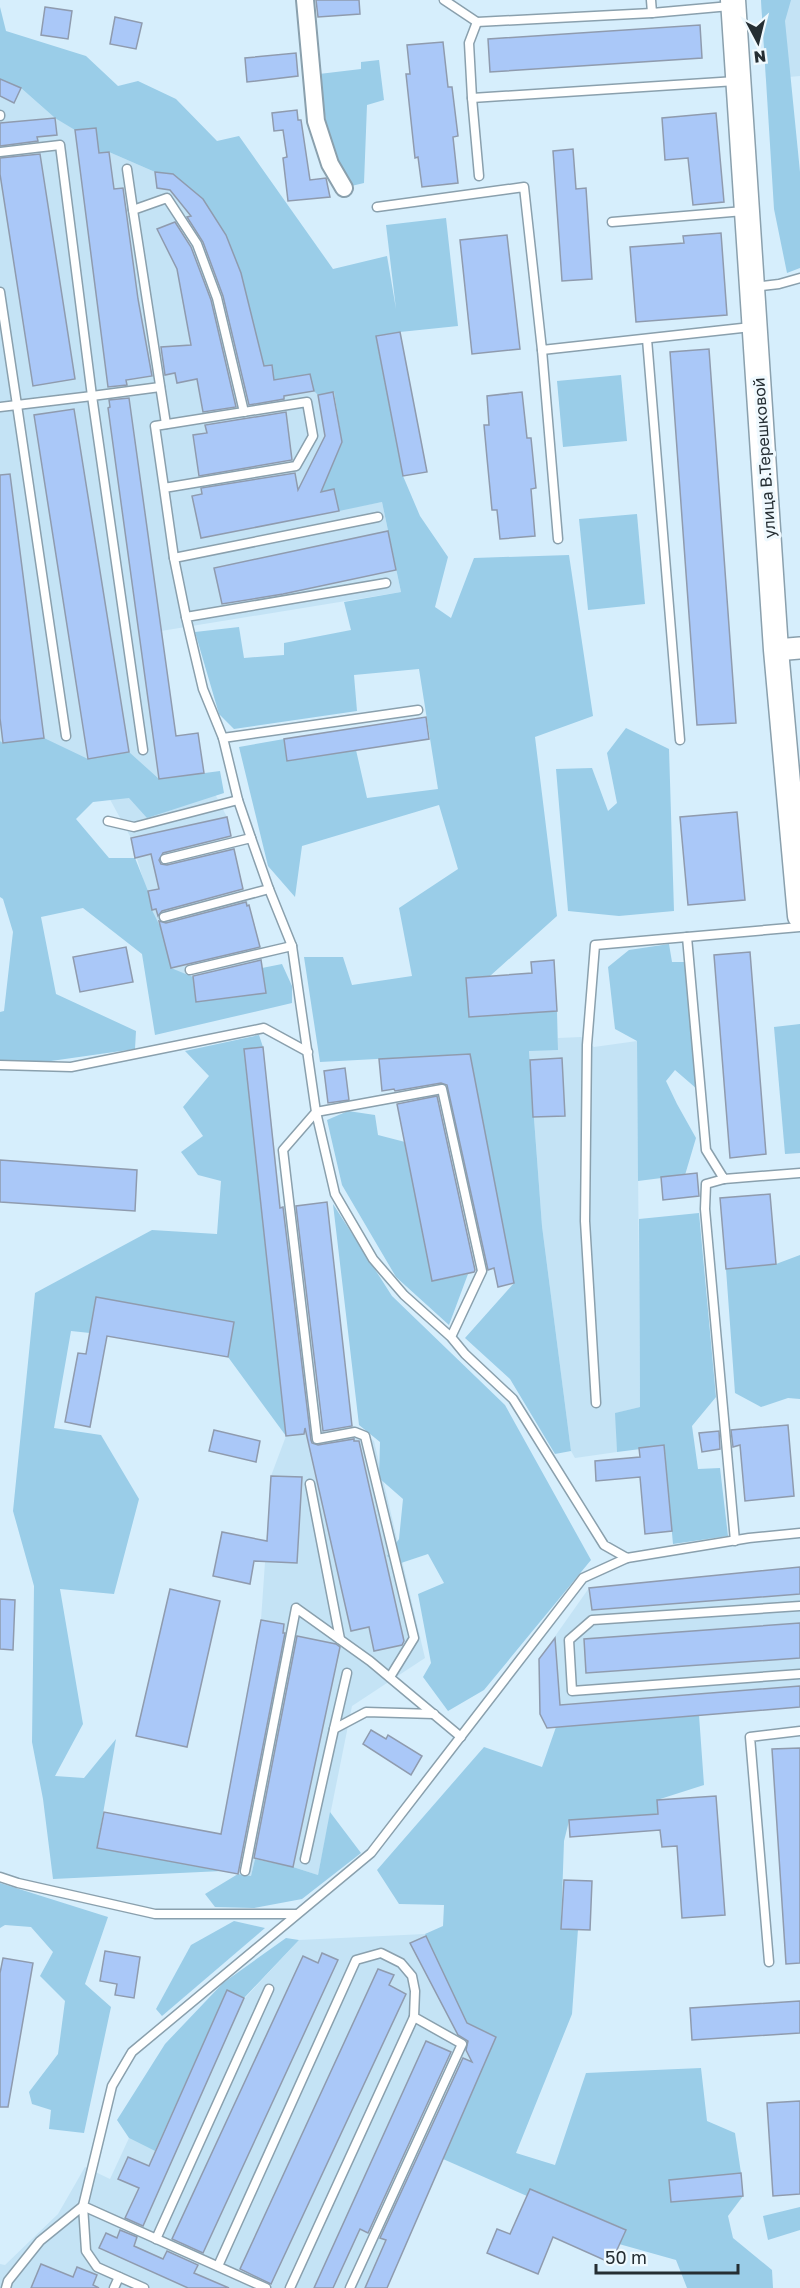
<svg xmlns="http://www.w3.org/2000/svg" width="800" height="2288" font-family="'Golos Text',sans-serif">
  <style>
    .built { fill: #c4e3f5 }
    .green { fill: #9acde8 }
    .building { fill: #aac8f8; stroke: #8f9bae; stroke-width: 1.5 }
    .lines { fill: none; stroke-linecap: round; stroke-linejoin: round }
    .service-casing { stroke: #8aa0ad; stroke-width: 11 }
    .minor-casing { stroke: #8aa0ad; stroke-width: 20 }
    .tertiary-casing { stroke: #8aa0ad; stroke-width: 24 }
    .secondary-casing { stroke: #8aa0ad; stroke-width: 27 }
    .service { stroke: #fff; stroke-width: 8 }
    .minor { stroke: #fff; stroke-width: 16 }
    .tertiary { stroke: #fff; stroke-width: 21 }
    .secondary { stroke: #fff; stroke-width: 24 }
    .labels { text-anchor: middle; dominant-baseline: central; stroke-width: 6; stroke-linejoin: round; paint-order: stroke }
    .street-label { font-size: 16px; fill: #252e33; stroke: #eff9fe }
  </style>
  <rect width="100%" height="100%" fill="#d6eefc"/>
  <!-- built -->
  <g class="built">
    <path d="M761 0H800V76L766 79Z"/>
    <path d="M0 79 21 88 55 118 96 128 109 152 155 172 173 174 203 199 272 365 310 374 314 391 333 392 342 442 322 492 334 489 339 510 382 502 401 592 161 631 176 736 198 733 204 773 227 817 243 890 249 905 260 945 266 993 196 1002 171 968 161 928 152 910 131 838 88 759 3 743 0 741Z"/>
    <path d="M581 1037 594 1047 637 1041 640 1407 616 1413 617 1452 575 1458 571 1451 542 1226 529 1050H558V1038Z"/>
    <path d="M263 1047 281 1208 327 1202 352 1425 374 1441 425 1658 352 1706 318 1875 293 1867 255 1859 251 1876 222 1871 228 1836 221 1834 261 1620 271 1476 286 1436 244 1049Z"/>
    <path d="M800 1567V1707L547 1728 540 1715 539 1659 589 1588Z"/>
    <path d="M425 1934 467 2023 496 2037 387 2288H0V2264L5 2265 58 2214 85 2167 110 2179 129 2138 155 2151 227 1990 245 1998 299 1940Z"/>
  </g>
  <!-- green -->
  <g class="green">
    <path d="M761 0H791L785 21 800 172V268L787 273 774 209Z"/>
    <path d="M0 7 6 31 86 56 118 86 138 81 176 99 217 141 239 136 333 269 387 256 396 309 386 225 446 218 458 326 400 332 376 337 403 476 420 516 448 557 435 607 451 618 474 558 569 555 593 716 535 737 557 916 490 976 466 978 469 1017 557 1011 558 1050 529 1051 542 1226 571 1451 555 1454 510 1379 465 1338 514 1283 470 1054 320 1062 304 957H343L352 985 412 976 399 908 458 869 439 805 302 846 295 897 268 866 239 747 284 739 287 761 356 750 367 798 438 789 419 669 354 675 357 711 234 729 219 714 195 632 239 627 244 658 284 655V643L351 630 344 602 401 592 382 502 339 511 334 489 321 492 342 442 334 392 318 395 314 391 309 374 274 380 272 365 264 366 203 199 173 174 155 172 109 152 99 153 95 128 75 130 55 118 21 88 0 79Z"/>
    <path d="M379 60 384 100 367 105 364 183 347 187 332 162 319 74 361 69V62Z"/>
    <path d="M621 375 627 441 563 447 557 381Z"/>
    <path d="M637 514 645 604 588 610 579 519Z"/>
    <path d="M626 728 669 749 674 911 619 916 568 911 556 769 592 768 608 811 617 803 607 753Z"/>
    <path d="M44 738 88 759 129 752 159 779 220 771 224 793 147 818 129 798 93 802 76 819 109 858H135L148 891 152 910 161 928 171 968 193 977 196 1002 266 993 262 968 282 964 292 986V1003L155 1035 142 954 83 908 41 917 56 994 136 1031 135 1049 44 1062 0 1060V1012L4 1011 13 932 3 899 0 897V741L3 743Z"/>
    <path d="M669 944 672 962H685L697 1089 675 1070 666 1081 677 1104 696 1138 685 1175 638 1181 637 1041 615 1029 608 967 629 950Z"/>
    <path d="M800 1024V1153L785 1154 774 1027Z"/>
    <path d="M259 1035 263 1047 244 1050 286 1436 228 1357 234 1322 96 1297 90 1333 71 1331 54 1428 101 1435 139 1499 114 1594 60 1589 83 1724 55 1776 84 1778 116 1739 97 1848 222 1871 53 1879 43 1799 32 1742 34 1586 13 1511 35 1293 152 1230 217 1234 221 1181 198 1175 181 1152 203 1136 183 1107 209 1076 185 1051Z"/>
    <path d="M348 1111 375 1115 378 1135 405 1142 432 1281 468 1274 449 1325 396 1277 342 1185 327 1120Z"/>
    <path d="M333 1204 392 1296 505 1405 591 1560 484 1690 448 1711 423 1677 431 1663 418 1594 444 1583 428 1554 398 1564 387 1556 399 1539 403 1499 379 1478 380 1442 359 1425Z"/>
    <path d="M699 1213 716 1397 692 1426 698 1469 720 1468 728 1536 673 1544 664 1446 617 1452 615 1413 640 1407 639 1219Z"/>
    <path d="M800 1255V1399L788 1398 761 1407 735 1393 726 1269 776 1264Z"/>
    <path d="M699 1715 704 1785 657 1800 658 1814 569 1821 564 1841 561 1928 578 1929 572 2014 516 2153 555 2165 586 2073 701 2068 707 2121 735 2133 741 2173 670 2180 671 2202 743 2196 728 2216 733 2238 772 2270 773 2288H687L676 2260 619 2244 625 2229 530 2189 527 2196 443 2159 496 2037 467 2023 425 1934 443 1926 444 1905 399 1904 377 1870 484 1747 542 1767 556 1727Z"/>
    <path d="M330 1812 361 1853 302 1899 254 1908 215 1907 205 1894 238 1874 251 1876 255 1859 293 1867 318 1875Z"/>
    <path d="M0 1883 108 1917 85 1984 111 2007 84 2133 49 2129 51 2110 32 2104 29 2092 58 2054 65 2001 40 1976 53 1952 31 1927 5 1925 0 1928Z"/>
    <path d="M234 1921 265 1928 162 2016 156 2009 191 1945Z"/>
    <path d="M286 1938 299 1940 244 1998 227 1990 155 2151 129 2138 117 2120 165 2044 223 1983Z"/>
    <path d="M800 2207V2230L768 2240 763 2216Z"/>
  </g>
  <!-- building -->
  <g class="building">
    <path d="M316 0H359L360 14 318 17Z"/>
    <path d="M45 7 72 11 68 39 41 35Z"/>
    <path d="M115 17 142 23 136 49 110 44Z"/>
    <path d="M700 25 702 58 490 72 488 39Z"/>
    <path d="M443 42 448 87H452L458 136 453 137 458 183 422 187 418 157 415 158 406 74H410L407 45Z"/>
    <path d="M296 53 298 76 247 82 245 58Z"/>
    <path d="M0 79 21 88 14 103 0 96Z"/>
    <path d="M297 110 298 120H301L310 180 326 178 330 197 288 201 283 158 287 157 283 130 274 131 272 113Z"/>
    <path d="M716 113 724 202 693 205 688 158 665 160 662 118Z"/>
    <path d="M55 118 57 135 37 137 38 141 0 146V123Z"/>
    <path d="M96 128 99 153 109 152 114 189 123 188 138 299 152 376 126 380 127 385 108 387 75 130Z"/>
    <path d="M573 149 576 189 586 188 592 279 562 281 553 151Z"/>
    <path d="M40 154 75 379 33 386 0 174V158Z"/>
    <path d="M155 172 173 174 203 199 226 235 241 273 264 366 272 365 274 380 310 374 314 391 284 396V399L249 405 223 296 203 242 187 217 191 216 170 190 157 188Z"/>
    <path d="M175 222 191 247 211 300 236 407 203 412 197 379 177 383 175 373 165 375 161 347 191 345 177 269 157 229Z"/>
    <path d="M721 233 727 315 636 322 630 247 684 243 683 236Z"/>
    <path d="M507 235 520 349 472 354 460 240Z"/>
    <path d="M400 332 427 472 403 476 376 336Z"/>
    <path d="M709 349 736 723 697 725 670 352Z"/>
    <path d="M333 392 342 442 321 492 334 489 339 511 201 538 192 496 202 494 201 488 295 473 298 490 325 436 318 395Z"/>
    <path d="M522 392 527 438H531L536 488 531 489 535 536 500 539 497 510H492L487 458 484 425H489L487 396Z"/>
    <path d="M129 398 176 736 198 733 204 773 159 779 108 408 110 407 109 400Z"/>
    <path d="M74 409 129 752 88 759 34 415Z"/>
    <path d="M286 412 292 460 199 476 193 435 207 433 205 425Z"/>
    <path d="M10 474 44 738 3 743 0 718V475Z"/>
    <path d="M388 531 396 570 283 594 222 604 214 568Z"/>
    <path d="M426 717 429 739 287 761 284 739Z"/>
    <path d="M737 812 745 900 688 905 680 817Z"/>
    <path d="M227 817 231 836 163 853 159 860 161 864 167 865 234 849 243 889 162 911 158 916 156 909 152 910 148 891 159 889 151 854 135 858 131 838Z"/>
    <path d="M246 902 247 906 249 905 260 947 171 968 159 921 166 923Z"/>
    <path d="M126 947 133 982 80 992 73 957Z"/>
    <path d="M750 952 766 1154 730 1158 714 955Z"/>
    <path d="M261 960 266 993 196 1002 193 976Z"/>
    <path d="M554 960 557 1011 469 1017 466 978 532 973 531 962Z"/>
    <path d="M263 1047 280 1208 283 1207 311 1440 312 1443 318 1445 354 1439V1441H359L404 1641 402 1645 374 1651 369 1627 351 1631 305 1428 304 1434 286 1436 244 1049Z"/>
    <path d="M470 1054 514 1283 498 1287 494 1268 488 1270 447 1085 441 1083 395 1091 394 1089 382 1091 379 1059Z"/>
    <path d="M562 1058 565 1116 533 1117 530 1060Z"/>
    <path d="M345 1068 349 1100 328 1103 324 1071Z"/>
    <path d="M437 1096 475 1270 474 1272 432 1281 397 1104Z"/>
    <path d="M0 1160 137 1170 135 1211 0 1202Z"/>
    <path d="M697 1173 699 1196 663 1200 661 1177Z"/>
    <path d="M770 1194 776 1264 726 1269 720 1198Z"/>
    <path d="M327 1202 352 1426 323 1431 296 1206Z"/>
    <path d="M96 1297 234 1322 228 1357 107 1336 90 1427 65 1422 78 1353 86 1354Z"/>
    <path d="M788 1425 794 1496 745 1501 740 1445 733 1447 731 1430Z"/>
    <path d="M214 1430 260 1441 256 1462 209 1451Z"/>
    <path d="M719 1431 720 1449 702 1452 699 1433Z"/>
    <path d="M664 1445 672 1531 645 1534 640 1477 596 1481 595 1461 640 1457 639 1448Z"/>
    <path d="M271 1476 302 1477 297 1563 254 1561 250 1584 213 1576 222 1532 267 1541Z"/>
    <path d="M800 1567V1594L592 1610 589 1588Z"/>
    <path d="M170 1589 220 1601 187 1747 136 1736Z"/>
    <path d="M0 1599 15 1600 13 1650 0 1649Z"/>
    <path d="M261 1620 284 1624 283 1633H285L238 1874 97 1848 104 1812 221 1834Z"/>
    <path d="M800 1623V1658L586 1673 584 1639Z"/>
    <path d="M297 1636 336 1644 340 1647 293 1867 254 1858Z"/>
    <path d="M555 1638 560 1705 800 1686V1707L547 1728 540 1714 539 1659Z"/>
    <path d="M371 1730 386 1739 388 1735 422 1756 411 1775 363 1744Z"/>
    <path d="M800 1748V1963L786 1964 772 1749Z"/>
    <path d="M716 1796 725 1915 682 1918 677 1846 662 1847 660 1830 570 1837 569 1820 658 1814 657 1800Z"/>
    <path d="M564 1880 592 1881 590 1930 561 1929Z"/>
    <path d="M426 1936 467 2023 496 2037 387 2288H365L386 2240 380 2238 463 2058 472 2062 466 2050 468 2041 458 2035 410 1943Z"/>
    <path d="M105 1951 140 1957 134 1998 115 1995 117 1984 100 1981Z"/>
    <path d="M322 1953 338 1960 203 2253 172 2239 303 1956 318 1963Z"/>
    <path d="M3 1958 33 1963 8 2107H0V1973Z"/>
    <path d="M378 1969 394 1975 389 1985 406 1994 271 2284 240 2269Z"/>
    <path d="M227 1990 244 1998 143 2226 125 2218 139 2188 118 2179 128 2157 149 2166Z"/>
    <path d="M800 2001V2033L692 2040 690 2008Z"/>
    <path d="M426 2041 451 2052 368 2233 360 2229 333 2288H314Z"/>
    <path d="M800 2101V2194L773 2196 767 2103Z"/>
    <path d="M741 2173 743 2196 671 2202 669 2180Z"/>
    <path d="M530 2189 626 2230 611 2263 553 2237 538 2274 487 2253 497 2229 510 2234Z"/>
    <path d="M120 2230 137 2237 134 2246 163 2259 167 2251 198 2265 194 2273 229 2288H188L99 2248 106 2233 117 2238Z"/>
    <path d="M41 2264 73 2277 77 2267 97 2275 93 2285 99 2288H31Z"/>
  </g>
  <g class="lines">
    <defs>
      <g id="service">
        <path d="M444 0 477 22 652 13"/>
        <path d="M651 0 652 13 730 6"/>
        <path d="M477 22 469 43 472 98 736 81"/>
        <path d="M472 98 479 176"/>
        <path d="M0 115V116"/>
        <path d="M0 152 60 145 92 396 17 405 0 292"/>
        <path d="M127 169 133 210"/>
        <path d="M377 207 524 187 542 350 751 327"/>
        <path d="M612 222 744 211"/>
        <path d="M753 287 779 284 800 278"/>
        <path d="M647 339 680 740"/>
        <path d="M542 350 558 539"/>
        <path d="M0 407 17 405 66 736"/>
        <path d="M166 424 133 210 167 198 197 244 217 298 244 412"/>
        <path d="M164 488 155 426 307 402 313 436 296 466 164 488 174 558"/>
        <path d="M186 617 174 558 378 517"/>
        <path d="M223 738 203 689 186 617 386 583"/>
        <path d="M143 750 92 396 160 387"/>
        <path d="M238 800 223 738 418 710"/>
        <path d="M108 821 134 827 238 800 251 838"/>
        <path d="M165 859 251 838 269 889"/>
        <path d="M164 917 269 889 292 946"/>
        <path d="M687 937 706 1150 724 1179 800 1173"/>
        <path d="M190 970 292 946 316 1112 283 1150 317 1439 355 1432 365 1436 414 1638 390 1677"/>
        <path d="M0 1065 71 1067 264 1028 308 1052"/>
        <path d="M724 1179 706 1184 705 1209 735 1541"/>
        <path d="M451 1337 482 1271 442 1089 316 1112 335 1194 373 1259 404 1295 451 1337 465 1354 513 1399 604 1545 627 1558 749 1538 800 1533"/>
        <path d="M596 1403 585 1221 587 1045 595 945 800 927"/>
        <path d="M310 1484 340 1639"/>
        <path d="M800 1606 592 1620 569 1640 572 1691 800 1674"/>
        <path d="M334 1729 347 1673"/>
        <path d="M305 1859 334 1729 366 1712 434 1714"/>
        <path d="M245 1871 296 1608 370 1661 461 1737"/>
        <path d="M0 1877 18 1883 155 1914H296"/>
        <path d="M769 1962 750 1737 800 1731"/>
        <path d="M156 2239 269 1989"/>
        <path d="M218 2266 356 1960 381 1953 401 1963 412 1976 415 1991 414 2017 462 2044 350 2288"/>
        <path d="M6 2288 8 2281 40 2241 83 2206 86 2251 97 2267 144 2288"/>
        <path d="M114 2288 119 2277"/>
        <path d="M266 2288 83 2206 112 2086 132 2052 371 1853 583 1578 627 1558"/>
        <path d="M290 2288 414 2017"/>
      </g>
      <path id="minor" d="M305 0 316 121 330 164 344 188"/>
      <path id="tertiary" d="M776 650 800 648"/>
      <path id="secondary" d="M733 0 776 650 800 916"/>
    </defs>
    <!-- service casing -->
    <use href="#service" class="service-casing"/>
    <!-- minor casing -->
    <use href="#minor" class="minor-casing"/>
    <!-- tertiary casing -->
    <use href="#tertiary" class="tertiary-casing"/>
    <!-- secondary casing -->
    <use href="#secondary" class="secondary-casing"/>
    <!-- service -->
    <use href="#service" class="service"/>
    <!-- minor -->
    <use href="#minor" class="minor"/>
    <!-- tertiary -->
    <use href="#tertiary" class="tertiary"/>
    <!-- secondary -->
    <use href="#secondary" class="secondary"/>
  </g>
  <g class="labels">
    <!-- street labels -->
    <g class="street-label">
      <text transform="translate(764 458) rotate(-94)">улица В.Терешковой</text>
    </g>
  </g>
  <!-- north arrow -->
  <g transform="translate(758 42) rotate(173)" stroke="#eff9fe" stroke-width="4.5" paint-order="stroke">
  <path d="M0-4.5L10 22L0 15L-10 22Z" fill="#252e33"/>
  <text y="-9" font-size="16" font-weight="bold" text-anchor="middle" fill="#252e33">N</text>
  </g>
  <!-- scale -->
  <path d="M596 2264v9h142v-9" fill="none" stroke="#252e33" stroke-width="3"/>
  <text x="605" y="2264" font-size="18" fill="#252e33" stroke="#eff9fe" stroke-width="4.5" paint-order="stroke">50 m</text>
</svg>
